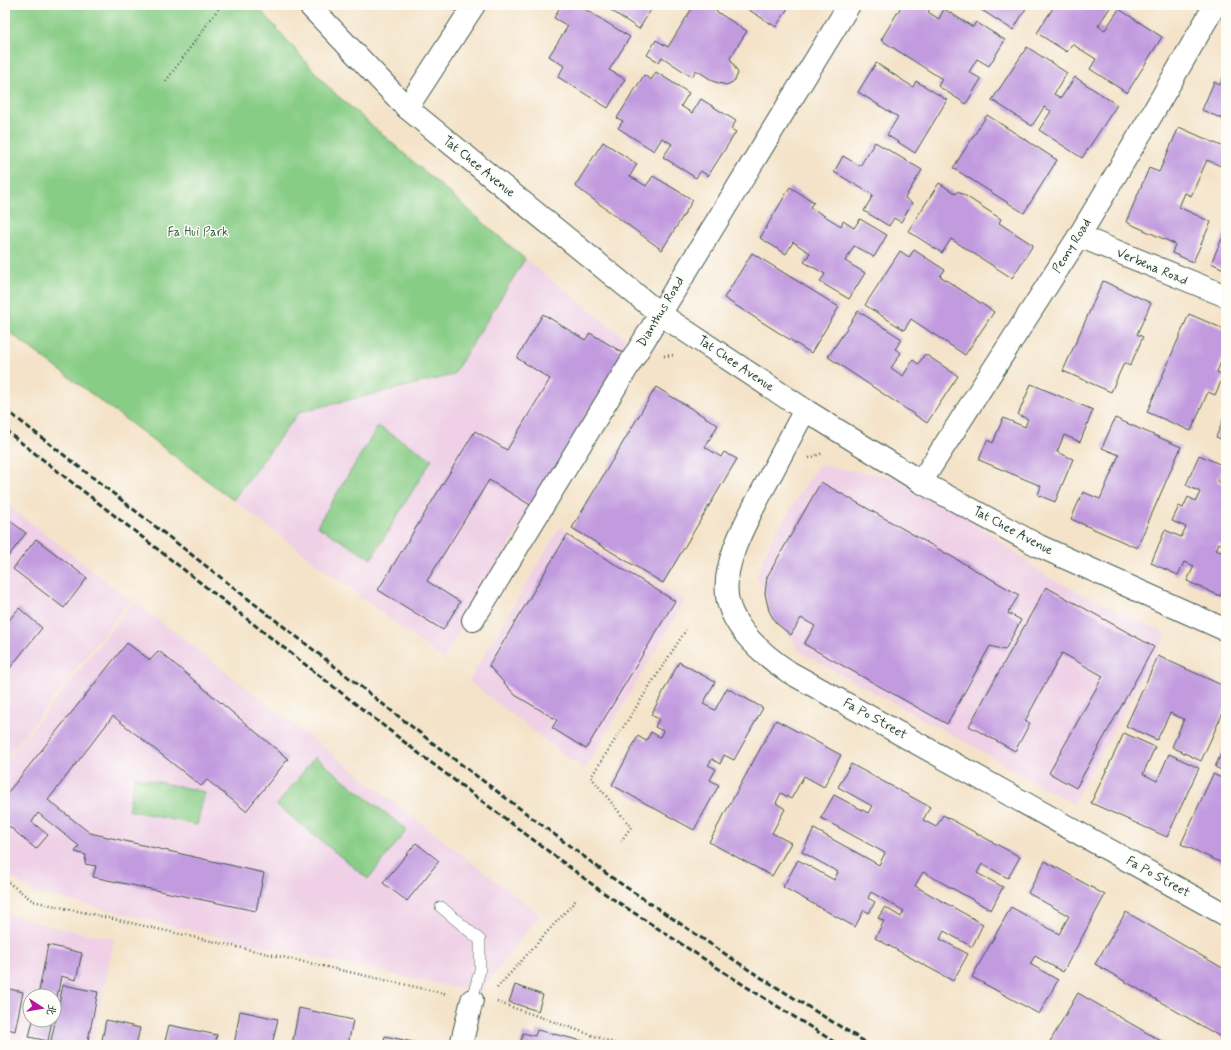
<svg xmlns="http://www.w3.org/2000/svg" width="1231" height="1050" font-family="Mynerve,'LXGW WenKai TC',sans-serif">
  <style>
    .built { fill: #efd0e6; fill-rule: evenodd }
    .green { fill: #88cd86; stroke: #54855d }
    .building { fill: #c29bdf }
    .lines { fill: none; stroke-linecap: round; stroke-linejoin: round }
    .service-casing { stroke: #3f564a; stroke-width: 12 }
    .minor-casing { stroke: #3f564a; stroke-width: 24 }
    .secondary-casing { stroke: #3f564a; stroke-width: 24 }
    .path { stroke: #3f564a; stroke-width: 2.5; stroke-dasharray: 1 3; stroke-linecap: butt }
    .service { stroke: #fff; stroke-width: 11 }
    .minor { stroke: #fff; stroke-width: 22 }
    .secondary { stroke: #fff; stroke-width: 22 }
    .rail { stroke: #1f3d34; stroke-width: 3; stroke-dasharray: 6 3; stroke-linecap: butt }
    .labels { text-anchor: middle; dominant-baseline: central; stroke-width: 3; stroke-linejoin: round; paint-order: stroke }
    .street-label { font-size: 13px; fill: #1f3d34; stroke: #fdfcf7 }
    .park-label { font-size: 13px; fill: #396148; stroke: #fdfcf7 }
  </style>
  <rect width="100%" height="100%" fill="#fdfcf7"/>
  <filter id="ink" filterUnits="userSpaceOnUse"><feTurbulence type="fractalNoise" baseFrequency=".025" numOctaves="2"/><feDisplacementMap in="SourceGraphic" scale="8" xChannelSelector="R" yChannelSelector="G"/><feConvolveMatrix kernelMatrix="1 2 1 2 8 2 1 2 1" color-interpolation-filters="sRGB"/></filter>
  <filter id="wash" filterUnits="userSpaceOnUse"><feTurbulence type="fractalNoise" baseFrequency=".012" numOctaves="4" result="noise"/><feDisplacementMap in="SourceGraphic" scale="16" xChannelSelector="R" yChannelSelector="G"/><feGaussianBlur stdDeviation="0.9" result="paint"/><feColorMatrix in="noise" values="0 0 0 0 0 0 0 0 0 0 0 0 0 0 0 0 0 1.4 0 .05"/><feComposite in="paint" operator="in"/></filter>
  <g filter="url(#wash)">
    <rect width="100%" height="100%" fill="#f4e3c9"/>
    <!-- built -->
    <g class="built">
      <path d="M525 259 629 341 443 659 233 500 299 412 453 375Z"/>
      <path d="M818 465 921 482 1049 578 1167 634 1073 804 958 738 800 652 757 577 764 556 774 535Z"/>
      <path d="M5 503 130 600 5 760Z"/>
      <path d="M560 527 685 601 584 770 469 681Z"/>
      <path d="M134 601 540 915 479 993 207 934 33 892 5 872V764Z"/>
      <path d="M5 911 8 914 49 926 114 939 92 1045H5ZM30 996H54V1020H30Z"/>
    </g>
    <!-- green -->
    <g class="green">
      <path d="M5 5H256L330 89 525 259 453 375 299 412 233 500 5 329Z"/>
      <path d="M378 426 432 459 371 559 317 526Z"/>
      <path d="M315 757 407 830 368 879 277 805Z"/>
      <path d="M135 777 205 792 197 825 128 810Z"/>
    </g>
    <g id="blocks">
      <!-- building -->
      <g class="building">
        <path d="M561 5H578L630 37 609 70 625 79 608 108 558 77 564 66 549 56 568 26 554 18Z"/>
        <path d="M607 5H654L639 29 606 7Z"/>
        <path d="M694 5H706L747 31 730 58 738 73 735 80 731 83 726 85 715 82 696 70 692 77 662 57 659 62 647 55 656 40 668 47Z"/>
        <path d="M741 5H790L776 27Z"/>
        <path d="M902 5H933L928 12 939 19 944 9 973 27 976 22 1005 40 989 66 977 59 969 72 981 79 966 104 938 86 942 79 881 40Z"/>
        <path d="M982 5H1028L1013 30 980 9Z"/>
        <path d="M1055 5H1110L1111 6 1098 26 1105 30 1119 9 1162 37 1127 93 1090 69 1096 59 1072 44 1067 52 1037 33Z"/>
        <path d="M1027 47 1067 73 1054 94 1061 98 1075 77 1117 105 1082 158 1039 130 1051 111 1044 107 1032 126 992 100Z"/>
        <path d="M876 63 913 87 916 81 947 100 915 153 887 135 898 117 858 92Z"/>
        <path d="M1226 71V118L1225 120 1202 110 1214 82 1220 85Z"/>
        <path d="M656 72 689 93 681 106 692 113 701 99 736 121 731 129 736 132 708 176 701 171 696 178 663 157 672 144 662 138 654 151 618 128 623 121 617 118 644 75 651 80Z"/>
        <path d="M987 115 1057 160 1024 213 953 168Z"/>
        <path d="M1179 127 1226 148V159L1223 167 1207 160 1191 196 1185 193 1179 207 1211 222 1193 262 1172 253 1175 244 1126 222 1149 168 1159 172Z"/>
        <path d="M603 142 637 164 630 176 646 186 653 176 693 200 662 250 575 186Z"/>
        <path d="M875 142 922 170 905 198 912 203 901 222 894 218 889 226 864 211 873 195 834 172 843 156 860 166Z"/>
        <path d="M939 183 956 194 958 191 1001 219 999 223 1033 245 1012 278 951 239 942 253 908 231Z"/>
        <path d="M790 187 814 202 810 207 841 226 843 221 854 228 860 219 887 235 874 257 854 246 845 261 865 273 849 299 820 282 825 274 804 262 810 253 793 242 786 254 760 238Z"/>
        <path d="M1226 230V270L1211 263Z"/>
        <path d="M914 250 945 270 940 276 994 312 965 355 911 319 904 330 865 305 900 251 909 257Z"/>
        <path d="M752 253 839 307 811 353 724 298Z"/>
        <path d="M1103 281 1151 303 1137 334 1143 337 1130 366 1124 363 1111 392 1063 371Z"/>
        <path d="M858 311 902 339 895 349 901 353 891 368 903 376 913 360 918 364 925 354 958 376 927 423 828 357Z"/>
        <path d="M543 314 585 340 590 333 625 354 532 506 489 480 427 581 460 602 443 630 378 590 475 431 507 450 550 379 517 358Z"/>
        <path d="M1189 314 1226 330V349L1217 372 1224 375 1215 395 1208 392 1191 431 1147 412Z"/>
        <path d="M1031 384 1093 410 1080 442 1064 435 1057 452 1073 459 1055 502 1038 495 1041 486 979 460 987 440 993 443 1003 418 1025 427 1028 419 1018 415Z"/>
        <path d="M656 387 718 425 705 447 721 457 724 452 737 459 663 583 572 528Z"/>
        <path d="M1226 413V441L1216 437Z"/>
        <path d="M1115 418 1181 447 1137 548 1071 519 1083 492 1100 499 1119 455 1102 448Z"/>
        <path d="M1199 455 1224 466 1217 481 1226 486V547L1219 543 1216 550 1226 554V583L1220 596 1187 581 1194 566 1184 562 1178 575 1151 563 1165 530 1181 537 1186 527 1172 521 1179 506 1183 508 1188 497 1196 501 1200 492 1186 485Z"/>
        <path d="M821 482 1019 595 1008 613 1021 620 1005 650 990 646 947 724 804 644 815 626 801 618 791 635 776 623 769 611 765 594 767 577Z"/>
        <path d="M5 517 26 533 5 561Z"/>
        <path d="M567 535 675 601 586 749 552 728 557 720 515 695 489 666Z"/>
        <path d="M36 539 87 578 64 608 13 569Z"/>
        <path d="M1046 587 1154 647 1076 788 1049 773 1103 676 1062 653 1025 721 1030 723 1015 751 969 726Z"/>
        <path d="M19 608 42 628 5 674V625Z"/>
        <path d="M127 643 150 660 159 651 288 759 246 811 207 780 201 786 113 716 48 800 90 833 264 873 256 911 93 877 96 866 85 864 86 855 75 852 79 846 38 813 32 822 48 835 36 849 5 823V796Z"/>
        <path d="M1158 656 1226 687V706L1201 761 1172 747 1184 719 1170 713 1157 740 1126 726Z"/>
        <path d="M679 662 715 682 703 704 715 710 727 688 763 708 734 760 724 755 720 764 712 759 708 765 716 769 710 780 719 785 694 830 612 785 638 736 646 741 651 732 660 737 663 731 655 727 659 719 651 715Z"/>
        <path d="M776 720 841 755 824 787 804 776 791 799 781 793 776 803 785 809 772 833 791 843 772 876 709 842Z"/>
        <path d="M1124 733 1155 747 1143 774 1157 781 1169 754 1199 768 1167 837 1091 803Z"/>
        <path d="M1226 743V772L1215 767Z"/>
        <path d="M851 764 930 807 923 820 936 827 943 815 1020 857 1008 878 982 864 977 873 1003 887 991 910 923 872 915 886 983 924 972 947 944 931 940 939 968 954 953 981 875 938 884 921 878 918 885 907 901 917 904 911 871 892 868 898 875 902 869 913 864 910 855 927 783 887 798 860 834 880 838 872 802 852 814 829 879 865 885 853 821 818 834 795 868 813 872 806 838 787Z"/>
        <path d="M1213 774 1226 780V865L1181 844Z"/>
        <path d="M416 843 439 861 407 901 383 883Z"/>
        <path d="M1045 861 1105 895 1063 972 1035 956 1030 964 1058 980 1039 1014 972 977 1011 907 1059 934 1069 916 1028 893Z"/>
        <path d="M1126 912 1226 970V1040L1095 964Z"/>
        <path d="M48 945 82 953 76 980 61 976 55 1008 54 996H38Z"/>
        <path d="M63 985 98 992 87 1045H50Z"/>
        <path d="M515 985 543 995 538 1011 509 1002Z"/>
        <path d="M5 988 23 992 15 1031 5 1028Z"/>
        <path d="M1078 993 1168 1045H1048Z"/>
        <path d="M299 1008 353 1020 348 1045H292Z"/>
        <path d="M240 1011 278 1019 272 1045H234Z"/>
        <path d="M33 1020H52L48 1041 29 1037Z"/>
        <path d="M106 1020 140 1028 136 1045H101Z"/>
        <path d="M169 1025 217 1035 215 1045H164Z"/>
        <path d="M537 1030 587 1042 586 1045H520L523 1033 535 1036Z"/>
        <path d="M385 1036 422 1044V1045H383Z"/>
      </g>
    </g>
  </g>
  <g filter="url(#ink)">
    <use href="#blocks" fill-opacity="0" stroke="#3f564a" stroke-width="1"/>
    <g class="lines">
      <defs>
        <path id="service" d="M441 907 480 940V970L472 1000"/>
        <g id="minor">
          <path d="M407 108 474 5"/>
          <path d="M1079 236 1226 296"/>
          <path d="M805 410C792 434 780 457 768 480 751 513 717 567 729 605 738 634 765 656 789 672L1226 915"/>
          <path d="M921 482 1079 236 1151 116 1215 5"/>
          <path d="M473 620 849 5"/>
          <path d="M461 1045 472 1000"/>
        </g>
        <path id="secondary" d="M309 5 407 108 660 314 805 410 921 482 1039 546 1226 630"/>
      </defs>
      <!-- service casing -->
      <use href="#service" class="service-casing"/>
      <!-- minor casing -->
      <use href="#minor" class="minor-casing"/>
      <!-- secondary casing -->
      <use href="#secondary" class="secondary-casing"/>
      <!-- path -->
      <g class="path">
        <path d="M166 81 219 8"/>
        <path d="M664 356 675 355"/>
        <path d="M809 458 823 453"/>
        <path d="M621 841 631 827 591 777 686 630"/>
        <path d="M5 880 33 901 447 994"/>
        <path d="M497 988 576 900"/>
        <path d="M497 1002 620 1045"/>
      </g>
      <!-- service -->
      <use href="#service" class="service"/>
      <!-- minor -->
      <use href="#minor" class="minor"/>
      <!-- secondary -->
      <use href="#secondary" class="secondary"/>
      <!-- rail -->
      <g class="rail">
        <path d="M5 409 434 744 611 877 752 972 870 1045"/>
        <path d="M5 430 421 755 601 891 742 984 839 1045"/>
      </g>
    </g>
  </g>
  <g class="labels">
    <!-- street labels -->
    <g class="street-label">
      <text transform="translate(479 167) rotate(39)">Tat Chee Avenue</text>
      <text transform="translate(1072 246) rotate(-58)">Peony Road</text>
      <text transform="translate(1152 267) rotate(23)">Verbena Road</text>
      <text transform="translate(661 312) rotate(-59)">Dianthus Road</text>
      <text transform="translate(736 364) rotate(34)">Tat Chee Avenue</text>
      <text transform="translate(1013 531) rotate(28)">Tat Chee Avenue</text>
      <text transform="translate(875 719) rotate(29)">Fa Po Street</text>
      <text transform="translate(1158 877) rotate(29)">Fa Po Street</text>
    </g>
    <!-- park labels -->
    <g class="park-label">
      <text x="198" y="232">Fa Hui Park</text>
    </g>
  </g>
  <!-- margin -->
  <rect width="1231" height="1050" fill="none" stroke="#fdfcf7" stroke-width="20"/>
  <!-- north arrow -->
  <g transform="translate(42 1008) rotate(102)"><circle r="19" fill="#fdfcf7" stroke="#a4b0a9"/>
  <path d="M0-3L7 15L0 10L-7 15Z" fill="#b5179e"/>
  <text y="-6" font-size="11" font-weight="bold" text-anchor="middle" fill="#1f3d34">北</text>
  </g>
</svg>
